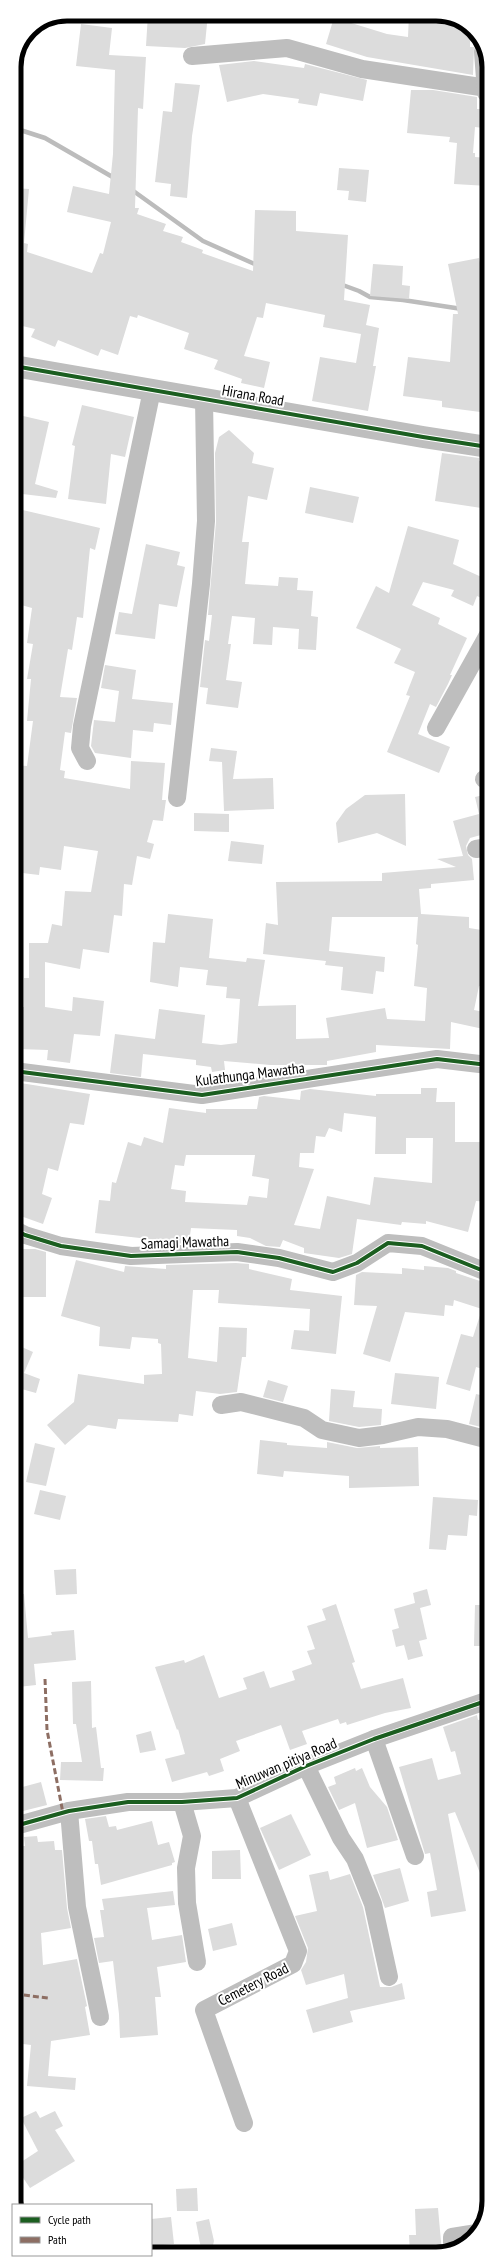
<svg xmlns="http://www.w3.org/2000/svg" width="503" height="2268" font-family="'PT Sans Narrow',sans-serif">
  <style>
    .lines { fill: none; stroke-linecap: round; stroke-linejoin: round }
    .stream { stroke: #bcbcbc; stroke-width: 4.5 }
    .building { fill: #dcdcdc; fill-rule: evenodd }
    .minor { stroke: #bebebe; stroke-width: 18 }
    .tertiary { stroke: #bebebe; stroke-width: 22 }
    .quiet { stroke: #8d6e63; stroke-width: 3; stroke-dasharray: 6 3; stroke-linecap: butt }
    .cycleway-casing { stroke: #fff; stroke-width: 6 }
    .cycleway { stroke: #1b5e20; stroke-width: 4 }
    .labels { text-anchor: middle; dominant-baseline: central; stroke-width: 4; stroke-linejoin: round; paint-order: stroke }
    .street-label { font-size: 15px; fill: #000; stroke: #fff }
    .rim { fill: none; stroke: #000; stroke-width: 5 }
  </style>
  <rect width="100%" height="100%" fill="#fff"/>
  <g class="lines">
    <!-- stream -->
    <g class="stream">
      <path d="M14 128 45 138 116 179"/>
      <path d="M132 190 203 241 259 266"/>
      <path d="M340 284 359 291 370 297 403 300 462 309"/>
    </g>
  </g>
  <!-- building -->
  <g class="building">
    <path d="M148 14H208L205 44 185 48 146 46Z"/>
    <path d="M335 14H349L348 22 387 34 408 37 409 14H443L470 28V47H474L473 75 367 57 326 44Z"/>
    <path d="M81 24 112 28 109 55 146 57 143 109 138 108 135 208H139L137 214 166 224 163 231 183 237 181 242 203 250 202 253 253 271 255 210 296 211V231L348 235 344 300 370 305 366 325 379 328 373 366H376L368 411 312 401 320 357 356 363 361 334 323 327 325 315 266 303 263 318 257 317 244 356 270 362 264 388 241 383 242 379 214 369 218 360 184 349 189 333 138 315 137 318 130 316 118 355 101 349 98 356 58 340 55 347 31 337 35 329 14 324V298L20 274H14V188L29 189 24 243 28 244 27 252 92 273 100 253 103 254 111 222 67 212 73 186 109 194 113 154 115 70 76 66Z"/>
    <path d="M254 61 304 68 305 64 367 80 363 101 320 93 317 106 298 103 299 99 263 94 227 102 219 65Z"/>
    <path d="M175 83 200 85 192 136 187 198 170 196 171 184 155 182 163 111 172 112Z"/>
    <path d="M411 90H433L477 97V109H485L484 128 475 127 473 153H475V157L488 158V186L454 184 457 143 449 142 450 137 407 133Z"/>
    <path d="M339 168 369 170 366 202 348 200 349 191 337 190Z"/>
    <path d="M479 258 483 278 488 277V413L442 407V401L403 396 408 357 450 362 453 314H458L448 264Z"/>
    <path d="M373 264 403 266 402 285 410 286 409 299 370 296Z"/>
    <path d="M82 405 134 417 125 457 111 454 106 504 68 499 75 446 72 445Z"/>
    <path d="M19 415 49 422 35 484 58 491 56 498 14 493V482L21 459 14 457V434Z"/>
    <path d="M229 430 254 453 252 463 274 468 267 500 248 496 242 542H249L245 584 278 586 279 577 298 578 297 590 313 591 311 616 318 617 316 650 298 649 299 629 273 627 272 645 253 644 255 618 232 616 228 644H231L226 680 242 682 238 708 206 704 208 688 200 687 205 640 209 641 212 615H208L216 522 215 453 219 437Z"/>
    <path d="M442 453 479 458V461L488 462V509L435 501Z"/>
    <path d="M310 487 359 497 353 523 305 513Z"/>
    <path d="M14 508 100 528 95 550 90 548 83 618 77 617 72 650 68 649 60 697 77 698 71 733 65 732 60 770 65 771 64 778 130 789 131 761 165 763 162 800H166L163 821 153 820 147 842 154 844 150 859 137 856 132 885 124 884 122 916 114 915 109 953 83 949 80 969 45 962V1007L72 1011 73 997 104 1001 100 1036 74 1034 70 1063 47 1060 48 1050 18 1049 20 1007H24V978H29V943H48L52 924 62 926 65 891 91 892 98 851 64 846 61 870 40 867 39 875 14 872 23 801H14V765L27 766 33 721H27L31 679H27L33 644 27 643 32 608 14 603Z"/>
    <path d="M408 526 459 540 453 564 488 580V601L477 596 473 606 451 596 454 590 423 582 412 605 440 618 438 624 467 638 450 675H452L448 684 436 707 430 704 418 734 450 747 439 773 387 752 410 696 406 695 415 672 394 663 401 649 356 628 376 586 389 593Z"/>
    <path d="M146 544 180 552 177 565 185 567 177 607 159 604 155 639 115 634 119 612 132 614Z"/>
    <path d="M105 665 136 670 132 699 173 703 171 725 154 723 153 732 133 730 131 758 95 753 91 746 94 720 115 722 119 691 101 688Z"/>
    <path d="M211 748 237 751 233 779 273 778 274 809 224 811 222 762 209 761Z"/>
    <path d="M405 794 406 846 377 833 338 843 336 823 346 809 365 795Z"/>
    <path d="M488 794V833L470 838 466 846 468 855 472 859 474 880 431 884V888L419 889 421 914 469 917V928L488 931V988L479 986 474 1010 488 1013V1030L451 1022 450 1049 376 1045V1052L327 1061V1065H270L224 1061 225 1070 212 1072 211 1067 196 1065V1060L143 1054 141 1077 110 1073 115 1034 155 1039 159 1009 205 1015 202 1043 221 1045 237 1043 240 999 226 998 227 987 206 985 208 970 180 967 178 987 150 982 153 942 165 943 168 914 213 919 209 958 246 962 247 958 265 960 258 1006 296 1005V1039L329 1038 326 1018 385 1008 387 1019 425 1021 427 988 414 986 418 945 416 944 418 917H332L329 951 385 957 384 972 376 971 373 994 341 990 343 967 325 965 326 961 263 954 266 923 278 925 276 882 382 881V873L456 867 437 859 463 856 453 821 479 814 475 797Z"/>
    <path d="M194 813 229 814V832L194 831Z"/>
    <path d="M231 841 264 845 262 864 228 861Z"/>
    <path d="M14 1082 90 1094 84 1125 70 1123 58 1171 48 1168 42 1194 52 1198 43 1224 15 1214 14 1145 20 1122 14 1121Z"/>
    <path d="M421 1088H437L436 1102H455V1142H489V1202L476 1201 468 1232 426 1221V1224L402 1222 401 1225 357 1219 352 1254 339 1258 304 1253V1248L283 1240 280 1247 266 1246 250 1238 237 1236V1230L191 1228 189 1243 167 1244V1241L95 1233 99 1200 110 1201 112 1182 116 1183 128 1142 141 1146 144 1137 163 1143 169 1108 206 1113V1109H257L259 1097 264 1096 300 1100 301 1091 310 1089 376 1096V1094H421ZM344 1113 376 1117 375 1154H406V1138H433L432 1183 374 1177 370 1205 327 1196 320 1229 294 1225 314 1169 299 1167 300 1153H314L316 1136 325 1137 329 1128 342 1132ZM186 1155H255L252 1176 269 1179 267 1198 249 1196 247 1205 185 1202 186 1191 171 1189 175 1165 184 1166Z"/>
    <path d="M15 1249H35L46 1252V1297H15Z"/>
    <path d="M76 1260 124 1272 125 1266 166 1269V1265L236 1263 249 1264V1269L292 1279 290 1290 342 1296 336 1354 291 1349 294 1330 309 1331 310 1309 218 1303 219 1290H193L188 1358 217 1362 219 1327 247 1328 246 1357H242L237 1392 220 1394 196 1391 193 1416 179 1414 178 1422 118 1419 116 1429 88 1425 65 1445 47 1425 74 1402 78 1374 144 1384V1375L162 1374 161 1344 158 1343V1339L132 1337 130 1349 99 1346 100 1327 61 1316Z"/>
    <path d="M424 1266 448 1268 456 1271V1273L489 1284V1371L476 1367 470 1391 446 1384 461 1334 473 1337 482 1309 454 1300 453 1306 445 1305 444 1316 405 1312 390 1362 363 1354 377 1306 354 1305 356 1275 362 1272 402 1274V1268L424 1270Z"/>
    <path d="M15 1344 33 1352 24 1373 40 1379 36 1393 18 1388 15 1396Z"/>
    <path d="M395 1373 439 1377 436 1409 391 1404Z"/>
    <path d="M268 1380 288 1386 283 1402 263 1397Z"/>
    <path d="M331 1389 355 1391 353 1407 382 1409 381 1425 359 1427 329 1421Z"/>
    <path d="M476 1394 489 1397V1429L469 1424Z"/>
    <path d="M260 1440 287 1443V1445L327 1448V1442L357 1448 380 1446V1448L418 1447 419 1486 349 1488V1476L284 1471 283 1477 257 1474Z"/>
    <path d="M35 1443 55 1448 46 1486 26 1482Z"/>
    <path d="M40 1490 66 1496 60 1520 34 1514Z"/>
    <path d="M433 1497 478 1500 477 1516 469 1515 467 1536 448 1535 446 1550 429 1549Z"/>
    <path d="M76 1569 77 1594 56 1595 54 1570Z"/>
    <path d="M427 1589 431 1605 420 1608 427 1639 419 1641 423 1656 408 1660 404 1645 396 1647 392 1630 399 1628 394 1609 415 1603 413 1593Z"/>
    <path d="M15 1594H24L28 1638 52 1635 51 1632 74 1630 76 1660 34 1664 36 1685 18 1687 15 1666Z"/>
    <path d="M336 1604 355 1662 352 1663 361 1689 403 1678 411 1708 385 1713 347 1725 346 1722 340 1724 338 1719 302 1731 307 1744 290 1750 281 1725 236 1741 240 1751 220 1759 224 1771 209 1776 207 1772 172 1782 165 1759 185 1754 178 1729 177 1730 155 1667 184 1660 185 1663 204 1655 219 1698 247 1689 243 1678 264 1671 270 1688 295 1680 292 1671 312 1664 307 1651 315 1649 307 1626 326 1620 322 1609Z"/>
    <path d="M475 1605H489V1646H474Z"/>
    <path d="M91 1681 92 1728 96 1727 101 1768H104L103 1781 60 1780 61 1762H82L76 1724H73L72 1682Z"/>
    <path d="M477 1715 478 1720 489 1718V1739L485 1740 489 1756V1895L455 1812 448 1814 466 1911 431 1917 427 1892 437 1890 430 1853 425 1854 399 1767 432 1758 438 1780 461 1774 455 1751 451 1752 443 1727Z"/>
    <path d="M151 1731 156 1750 140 1753 136 1735Z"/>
    <path d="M355 1768 356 1771 362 1768 370 1787 387 1807 398 1840 367 1848 355 1803 339 1810 328 1787 336 1784 334 1777Z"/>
    <path d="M41 1782 47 1805 15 1813V1789Z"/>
    <path d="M291 1814 311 1855 279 1870 260 1828Z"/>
    <path d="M106 1816 109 1827 116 1826 117 1830 152 1821 158 1845 169 1842 175 1862 172 1863V1865L101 1885 98 1864H95L92 1841H89L85 1819Z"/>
    <path d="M37 1836 38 1842 54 1841 55 1850H62L67 1908 71 1928 41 1933 43 1965 77 1959 87 2006 85 2007 90 2035 51 2041 48 2076 76 2078 75 2090 27 2086 31 2045 15 2043V1846H25L24 1837Z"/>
    <path d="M240 1850 241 1879H212V1851Z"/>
    <path d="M400 1868 409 1901 385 1908 373 1875Z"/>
    <path d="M328 1871 330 1880 350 1874 363 1907 380 1987H391L402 1983 405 1999 350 2011 353 2022 313 2033 306 2010 348 1998 344 1974 306 1985 301 1970 306 1962 308 1948 295 1916 317 1911 309 1875Z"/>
    <path d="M173 1891 175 1905 147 1908 152 1940 182 1935 186 1962 157 1967 161 1997H155L158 2035 120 2038 119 2014 113 1961 99 1963 94 1938 104 1937 100 1910H104L102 1899Z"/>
    <path d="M232 1923 237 1945 213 1951 208 1929Z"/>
    <path d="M36 2111 40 2118 55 2111 63 2126 55 2130 75 2161 30 2188 15 2166 38 2151 21 2118Z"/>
    <path d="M197 2188 198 2211H177L176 2189Z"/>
    <path d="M438 2208 442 2253H410L409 2235H416L415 2209Z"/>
    <path d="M171 2217 174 2244 151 2246V2219Z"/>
    <path d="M209 2219 214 2241 211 2254H202L196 2222Z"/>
  </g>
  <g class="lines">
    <!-- minor -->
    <g class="minor">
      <path d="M192 56 287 48 362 69 487 88"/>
      <path d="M436 728 488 635"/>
      <path d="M87 761 80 748 82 726 152 390"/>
      <path d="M484 779 488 777"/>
      <path d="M177 798 201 584 206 521 204 399"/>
      <path d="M476 849 488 847"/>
      <path d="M14 1071 202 1095 437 1059 488 1065"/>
      <path d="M15 1230 25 1235 61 1246 131 1256 237 1252 279 1258 333 1272 357 1263 388 1243 422 1246 489 1273"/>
      <path d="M221 1405 241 1402 304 1418 322 1430 359 1438 383 1435 418 1427 447 1429 489 1440"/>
      <path d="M374 1739 415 1856"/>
      <path d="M306 1766 341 1838 355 1859 373 1904 389 1977"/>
      <path d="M237 1798 298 1951 293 1964 204 2010 244 2123"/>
      <path d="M182 1802 192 1836 186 1868 187 1903 197 1962"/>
      <path d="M69 1811 77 1907 100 2017"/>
      <path d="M15 1826 69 1811 128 1802H182L237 1798 306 1766 374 1739 489 1700"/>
      <path d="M452 2250V2237L477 2233"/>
    </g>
    <!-- tertiary -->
    <g class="tertiary">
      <path d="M485 52 488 92"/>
      <path d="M14 366 423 437 488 447"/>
    </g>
    <!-- quiet -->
    <g class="quiet">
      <path d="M45 1679 47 1730 63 1813"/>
      <path d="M15 1994 48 1998"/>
    </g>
    <defs>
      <g id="cycleway">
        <path d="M14 366 423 437 488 447"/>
        <path d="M14 1071 202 1095 437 1059 488 1065"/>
        <path d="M15 1230 25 1235 61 1246 131 1256 237 1252 279 1258 333 1272 357 1263 388 1243 422 1246 489 1273"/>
        <path d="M15 1826 69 1811 128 1802H182L237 1798 306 1766 374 1739 489 1700"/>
      </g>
    </defs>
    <!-- cycleway casing -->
    <use href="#cycleway" class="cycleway-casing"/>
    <!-- cycleway -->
    <use href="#cycleway" class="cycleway"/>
  </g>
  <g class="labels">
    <!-- street labels -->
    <g class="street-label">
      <text transform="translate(253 395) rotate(10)">Hirana Road</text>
      <text transform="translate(250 1074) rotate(-7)">Kulathunga Mawatha</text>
      <text transform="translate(185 1242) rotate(-2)">Samagi Mawatha</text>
      <text transform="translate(286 1763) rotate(-23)">Minuwan pitiya Road</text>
      <text transform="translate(253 1984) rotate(-27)">Cemetery Road</text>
    </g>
  </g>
  <!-- crop -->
  <path d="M0 0H503V2268H0ZM67 21H436A46 46 0 0 1 482 67V2201A46 46 0 0 1 436 2247H67A46 46 0 0 1 21 2201V67A46 46 0 0 1 67 21Z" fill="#fff" fill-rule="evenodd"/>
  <path class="rim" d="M67 21H436A46 46 0 0 1 482 67V2201A46 46 0 0 1 436 2247H67A46 46 0 0 1 21 2201V67A46 46 0 0 1 67 21Z"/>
  <!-- legend -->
  <rect x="12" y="2204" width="140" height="52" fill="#ffffff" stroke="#999999"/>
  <rect x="20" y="2217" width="20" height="6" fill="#1b5e20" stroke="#999999"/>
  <text x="48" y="2224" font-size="12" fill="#000000">Cycle path</text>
  <rect x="20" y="2237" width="20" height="6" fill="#8d6e63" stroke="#999999"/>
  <text x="48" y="2244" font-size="12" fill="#000000">Path</text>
</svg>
